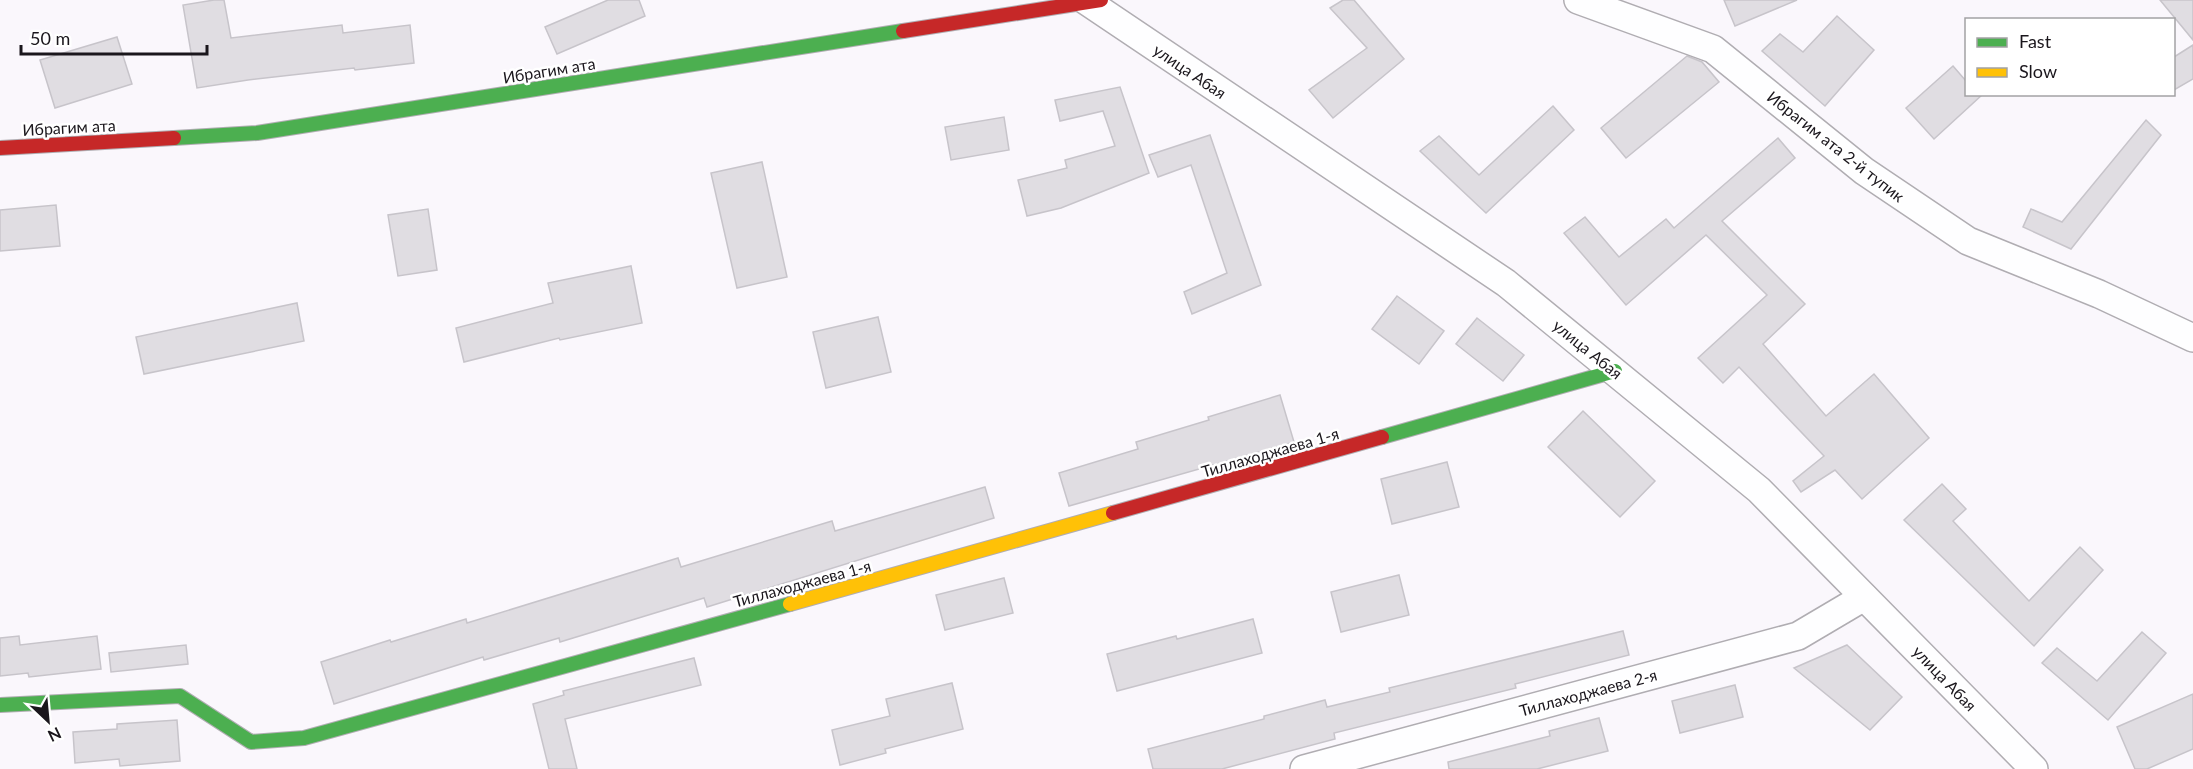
<svg xmlns="http://www.w3.org/2000/svg" width="2193" height="769" font-family="Lato,sans-serif">
  <style>
    .building { fill: #e0dde2; stroke: #c7c4ca; stroke-width: 1.5 }
    .lines { fill: none; stroke-linecap: round; stroke-linejoin: round }
    .street-casing { stroke: #b0adb2; stroke-width: 30 }
    .fast-casing { stroke: #b0adb2; stroke-width: 16 }
    .slow-casing { stroke: #b0adb2; stroke-width: 16 }
    .jam-casing { stroke: #b0adb2; stroke-width: 16 }
    .street { stroke: #fefeff; stroke-width: 27 }
    .fast { stroke: #4caf50; stroke-width: 14 }
    .slow { stroke: #ffc107; stroke-width: 14 }
    .jam { stroke: #c62828; stroke-width: 14 }
    .labels { text-anchor: middle; dominant-baseline: central; stroke-width: 5; stroke-linejoin: round; paint-order: stroke }
    .street-label { font-size: 16px; fill: #1a161c; stroke: #fff }
  </style>
  <rect width="100%" height="100%" fill="#faf7fc"/>
  <!-- building -->
  <g class="building">
    <path d="M214 0H224L231 38 342 25 343 33 410 25 414 63 355 70 354 68 248 80 197 88 183 5Z"/>
    <path d="M608 0H639L645 16 557 54 545 27Z"/>
    <path d="M1343 0H1354L1404 59 1333 118 1309 90 1367 48 1330 8Z"/>
    <path d="M1724 0H1797L1735 26Z"/>
    <path d="M2160 0H2193V40Z"/>
    <path d="M1837 16 1874 50 1825 106 1762 51 1780 34 1803 52Z"/>
    <path d="M117 37 132 84 55 108 40 60Z"/>
    <path d="M2193 45V79L2174 90V57Z"/>
    <path d="M1687 56 1702 62 1719 82 1626 158 1601 128Z"/>
    <path d="M1953 66 1966 81V94H1983L1934 139 1906 108Z"/>
    <path d="M1120 87 1149 173 1061 208 1027 216 1018 180 1067 168 1065 160 1115 146 1103 111 1060 121 1055 100Z"/>
    <path d="M1553 106 1574 130 1486 213 1420 151 1439 136 1479 175Z"/>
    <path d="M1004 117 1009 150 951 160 945 127Z"/>
    <path d="M2146 120 2161 135 2071 249 2023 227 2031 209 2062 222Z"/>
    <path d="M1210 135 1261 285 1192 314 1184 292 1227 273 1191 165 1158 177 1149 155Z"/>
    <path d="M1778 138 1795 158 1722 221 1805 304 1763 344 1826 416 1874 374 1929 438 1862 499 1835 470 1801 492 1793 481 1824 456 1739 367 1723 383 1698 358 1767 295 1706 235 1626 305 1564 233 1585 217 1619 257 1666 219 1674 228Z"/>
    <path d="M762 162 787 277 737 288 711 173Z"/>
    <path d="M56 205 60 246 0 251V210Z"/>
    <path d="M428 209 437 270 398 276 388 215Z"/>
    <path d="M631 266 642 323 560 340 559 338 464 362 456 328 553 303 548 283Z"/>
    <path d="M1397 296 1444 331 1419 364 1372 329Z"/>
    <path d="M297 303 304 341 144 374 136 337Z"/>
    <path d="M878 317 891 372 826 388 813 332Z"/>
    <path d="M1477 318 1524 355 1503 381 1456 344Z"/>
    <path d="M1280 395 1294 442 1069 506 1059 473 1138 449 1136 442 1209 420 1208 417Z"/>
    <path d="M1583 411 1655 481 1620 517 1548 447Z"/>
    <path d="M1447 462 1459 507 1392 524 1381 479Z"/>
    <path d="M1942 484 1966 509 1953 521 2029 601 2080 547 2103 570 2034 646 1904 520Z"/>
    <path d="M985 487 994 518 707 607 704 598 560 642 559 638 484 660 483 657 334 704 321 662 390 640 391 642 466 619 467 623 678 558 681 567 832 521 835 531Z"/>
    <path d="M1399 575 1409 615 1341 632 1331 592Z"/>
    <path d="M1004 578 1013 613 945 630 936 595Z"/>
    <path d="M1253 619 1262 653 1117 691 1107 654 1176 636 1177 639Z"/>
    <path d="M1623 631 1629 655 1515 684 1516 688 1334 733 1335 739 1222 769H1153L1148 749 1264 719V716L1325 700 1327 707 1390 692 1389 688Z"/>
    <path d="M2142 632 2166 653 2108 720 2042 663 2057 648 2097 681Z"/>
    <path d="M19 636 20 645 97 636 101 669 29 677 28 673 0 676V638Z"/>
    <path d="M186 645 188 664 111 672 109 653Z"/>
    <path d="M1847 645 1902 697 1870 730 1794 668Z"/>
    <path d="M694 658 701 685 565 719 577 769H549L533 704 564 695 563 691Z"/>
    <path d="M952 683 963 729 885 749 886 753 840 765 832 730 890 716 886 699Z"/>
    <path d="M1735 685 1743 717 1680 733 1672 701Z"/>
    <path d="M2193 694V749L2147 769H2135L2117 727Z"/>
    <path d="M1599 718 1608 751 1537 769H1449L1448 762 1550 736 1549 731Z"/>
    <path d="M177 720 180 761 120 766 119 759 75 763 73 732 117 729V724Z"/>
  </g>
  <g class="lines">
    <defs>
      <g id="street">
        <path d="M1085 0 1506 283 1759 490 2034 769"/>
        <path d="M1578 0 1713 49 1864 171 1968 241 2099 294 2193 338"/>
        <path d="M1304 769 1798 636 1864 597"/>
      </g>
      <g id="fast">
        <path d="M174 138 257 133 903 31"/>
        <path d="M1382 437 1615 371"/>
        <path d="M0 705 180 696 251 742 304 738 790 604"/>
      </g>
      <path id="slow" d="M790 604 1113 513"/>
      <g id="jam">
        <path d="M903 31 1101 0"/>
        <path d="M0 148 174 138"/>
        <path d="M1113 513 1382 437"/>
      </g>
    </defs>
    <!-- street casing -->
    <use href="#street" class="street-casing"/>
    <!-- fast casing -->
    <use href="#fast" class="fast-casing"/>
    <!-- slow casing -->
    <use href="#slow" class="slow-casing"/>
    <!-- jam casing -->
    <use href="#jam" class="jam-casing"/>
    <!-- street -->
    <use href="#street" class="street"/>
    <!-- fast -->
    <use href="#fast" class="fast"/>
    <!-- slow -->
    <use href="#slow" class="slow"/>
    <!-- jam -->
    <use href="#jam" class="jam"/>
  </g>
  <g class="labels">
    <!-- street labels -->
    <g class="street-label">
      <text transform="translate(549 70) rotate(-9)">Ибрагим ата</text>
      <text transform="translate(1190 71) rotate(34)">улица Абая</text>
      <text transform="translate(69 127) rotate(-3)">Ибрагим ата</text>
      <text transform="translate(1836 146) rotate(38)">Ибрагим ата 2-й тупик</text>
      <text transform="translate(1588 349) rotate(39)">улица Абая</text>
      <text transform="translate(1270 452) rotate(-16)">Тиллаходжаева 1-я</text>
      <text transform="translate(802 583) rotate(-15)">Тиллаходжаева 1-я</text>
      <text transform="translate(1945 678) rotate(46)">улица Абая</text>
      <text transform="translate(1588 692) rotate(-15)">Тиллаходжаева 2-я</text>
    </g>
  </g>
  <!-- legend -->
  <rect x="1965" y="18" width="210" height="78" fill="#ffffff" stroke="#a3a2a4" stroke-width="1.5"/>
  <rect x="1977" y="38" width="30" height="9" fill="#4caf50" stroke="#a3a2a4" stroke-width="1.5"/>
  <text x="2019" y="48" font-size="18" fill="#1a161c">Fast</text>
  <rect x="1977" y="68" width="30" height="9" fill="#ffc107" stroke="#a3a2a4" stroke-width="1.5"/>
  <text x="2019" y="78" font-size="18" fill="#1a161c">Slow</text>
  <!-- north arrow -->
  <g transform="translate(48 721) rotate(154)" stroke="#ffffff" stroke-width="4.5" paint-order="stroke">
  <path d="M0-4.5L10 22L0 15L-10 22Z" fill="#1a161c"/>
  <text y="-9" font-size="16" font-weight="bold" text-anchor="middle" fill="#1a161c">N</text>
  </g>
  <!-- scale -->
  <path d="M21 45v9h186v-9" fill="none" stroke="#1a161c" stroke-width="3"/>
  <text x="30" y="45" font-size="18" fill="#1a161c" stroke="#ffffff" stroke-width="4.5" paint-order="stroke">50 m</text>
</svg>
